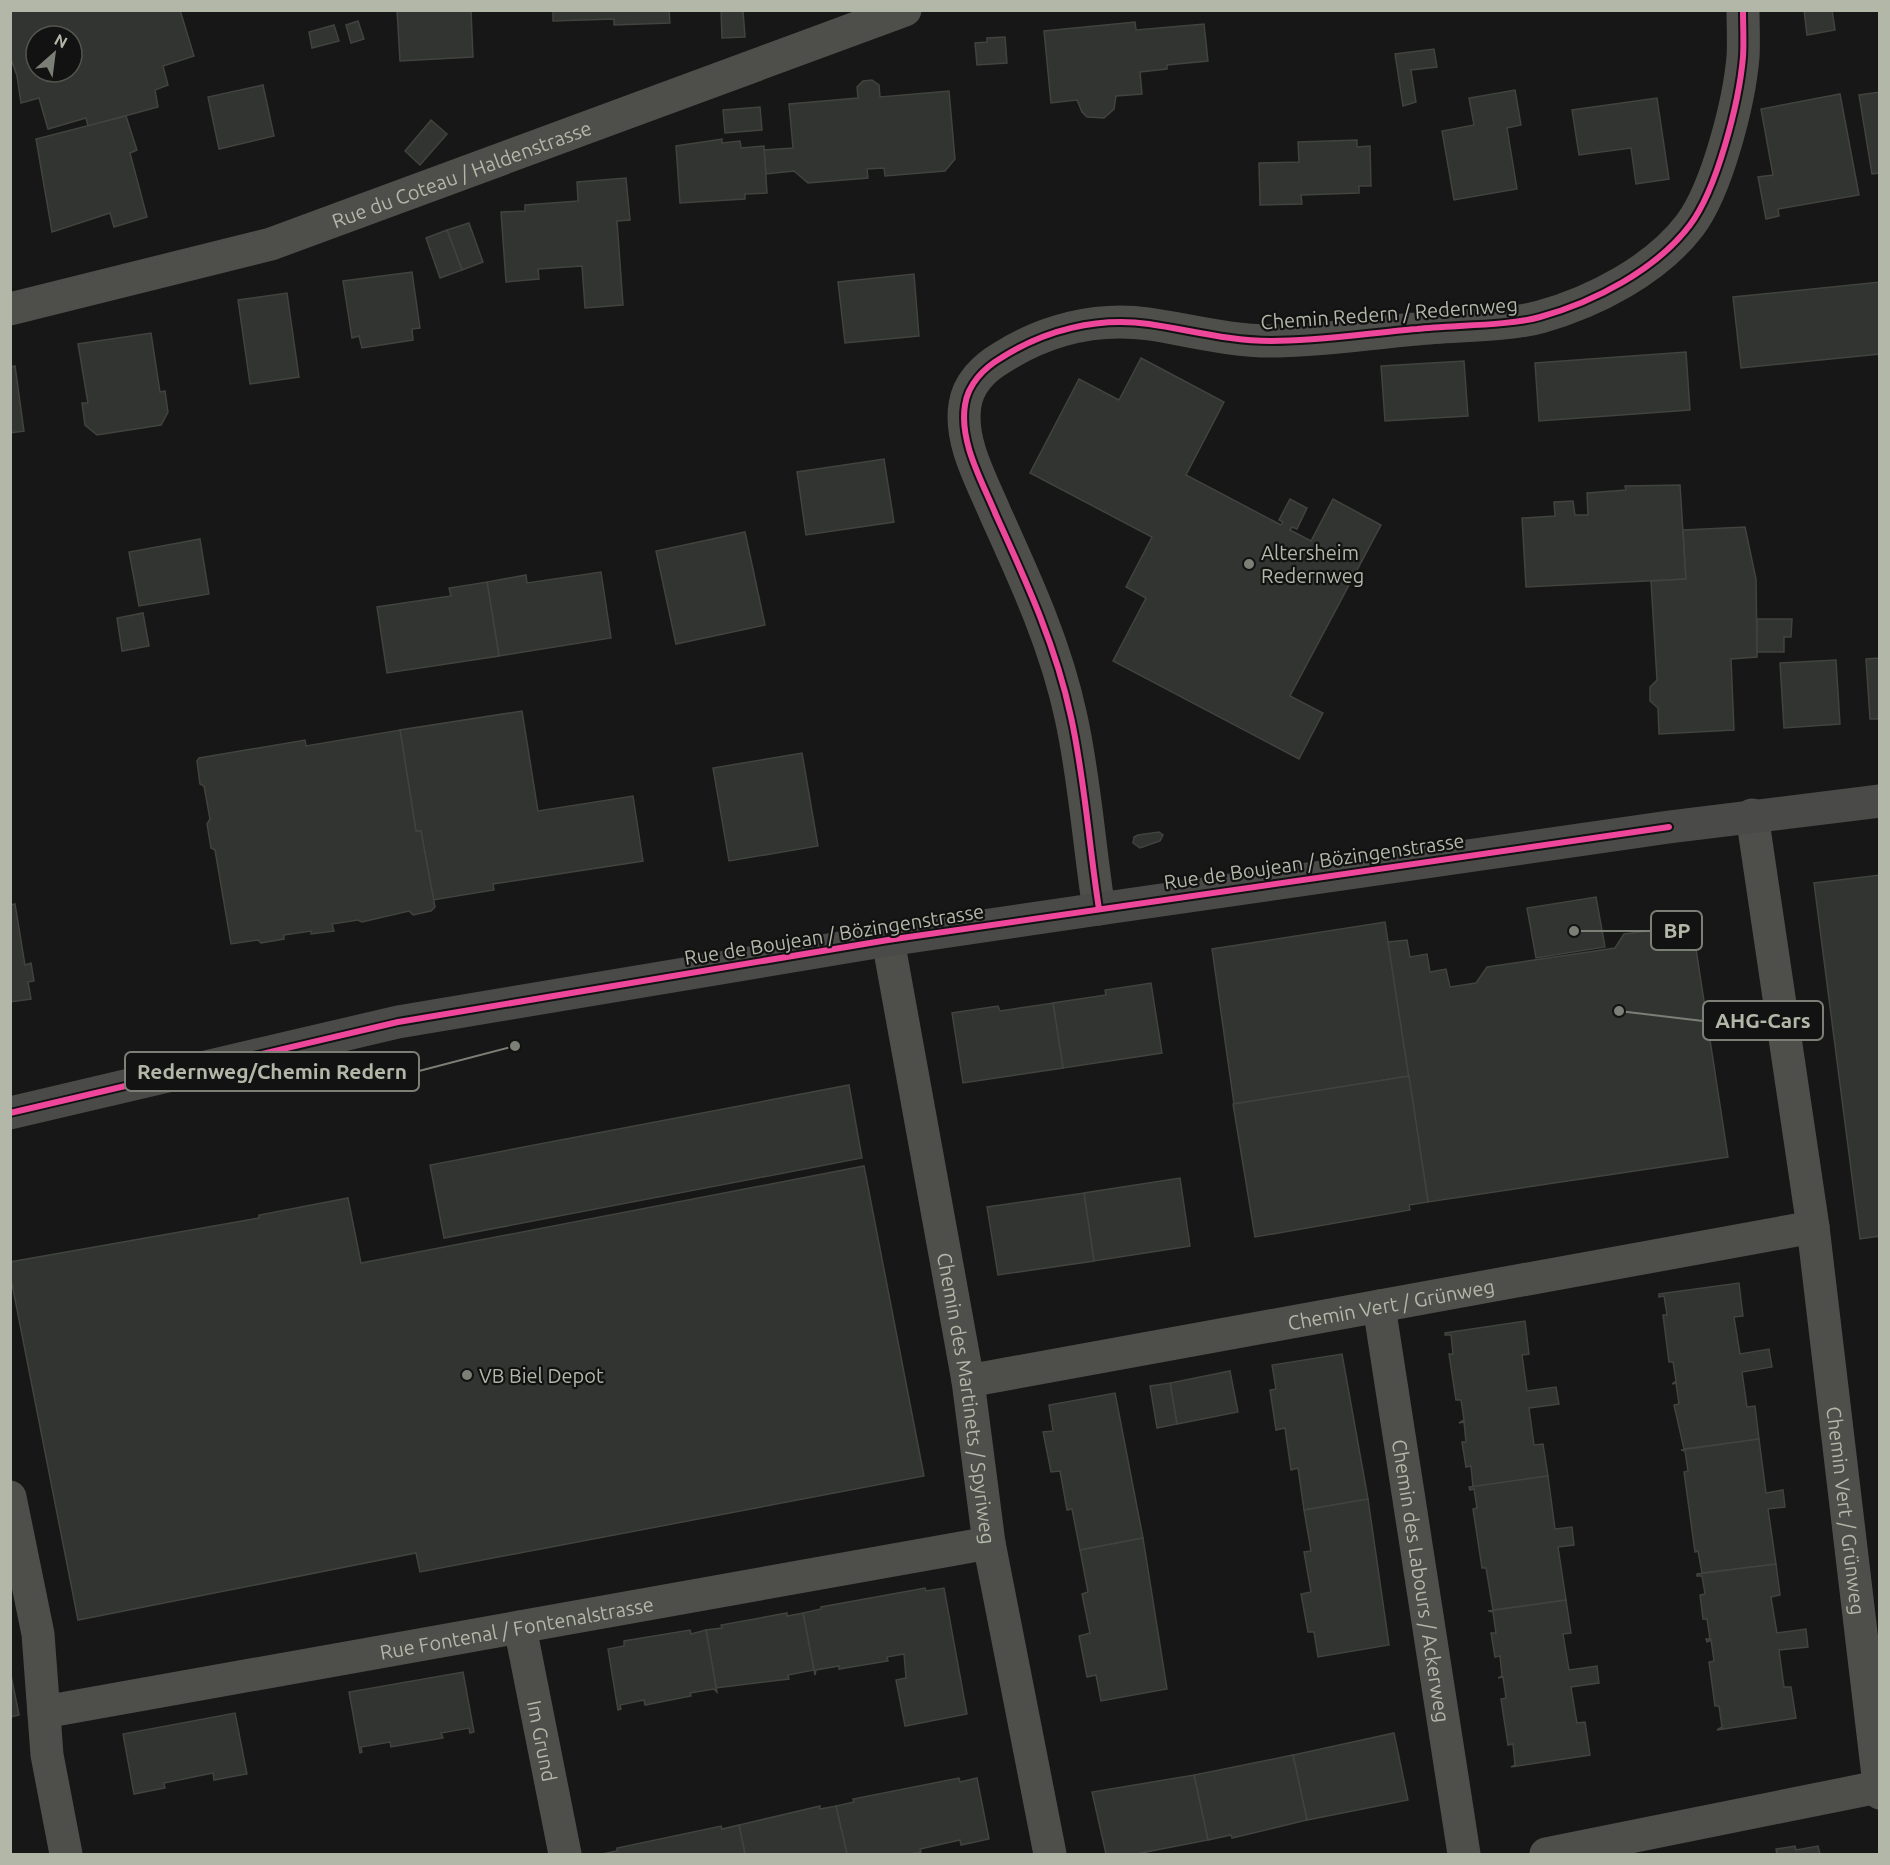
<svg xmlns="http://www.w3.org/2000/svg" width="1890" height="1865" font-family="Ubuntu,sans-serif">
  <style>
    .building { fill: #323431; stroke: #41433f; stroke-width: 1.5; fill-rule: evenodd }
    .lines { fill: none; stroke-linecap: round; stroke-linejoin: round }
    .minor { stroke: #4e4f4b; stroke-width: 33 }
    .major { stroke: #4a4b48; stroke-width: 33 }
    .cycleway-casing { stroke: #111211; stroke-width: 10 }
    .cycleway { stroke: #ed469a; stroke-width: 6 }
    .poi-dot { fill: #7c7f75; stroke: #111211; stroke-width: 2 }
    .labels { text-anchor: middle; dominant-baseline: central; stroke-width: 4.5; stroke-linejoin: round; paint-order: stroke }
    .street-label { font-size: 20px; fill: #b3b7a8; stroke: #111211 }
    .poi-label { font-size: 20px; fill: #b3b7a8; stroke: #111211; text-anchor: start }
    .leader { fill: none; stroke: #7c7f75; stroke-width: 2 }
    .callout-dot { fill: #7c7f75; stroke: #111211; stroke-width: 2 }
    .callout { fill: #111211; stroke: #7c7f75; stroke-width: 2 }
    .callout-label { font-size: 21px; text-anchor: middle; font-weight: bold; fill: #b3b7a8 }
  </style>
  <rect width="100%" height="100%" fill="#161716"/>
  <!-- building -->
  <g class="building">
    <path d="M10 10H180L194 56 163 66 168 85 155 90 158 107 88 126 86 118 48 129 39 98 21 103 17 76 10 56ZM36 36H72V72H36Z"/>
    <path d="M397 10H471L473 57 400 61Z"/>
    <path d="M553 10H669L670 23 614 25V19L553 21Z"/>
    <path d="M721 10H743L745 37 722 38Z"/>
    <path d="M1804 10H1832L1835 30 1807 35Z"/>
    <path d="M358 21 364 39 351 43 346 25Z"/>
    <path d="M1135 22 1136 30 1204 24 1208 61 1167 65V69L1140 72 1142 94 1116 96 1114 109 1104 118 1087 117 1082 112 1077 100 1051 103 1044 31Z"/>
    <path d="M334 25 339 41 312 48 309 32Z"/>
    <path d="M1005 37 1007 63 977 65 975 43 987 42V38Z"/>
    <path d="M1434 49 1437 67 1411 70 1416 102 1403 106 1395 54Z"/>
    <path d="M872 80 879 85 880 97 949 91 955 159 945 171 885 176 884 168 867 169 868 178 808 183 794 171 766 174 764 150 793 148 789 104 858 98 857 87 863 81Z"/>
    <path d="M263 85 274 136 219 149 208 97Z"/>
    <path d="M1515 90 1521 125 1507 128 1517 189 1454 200 1442 131 1474 125 1469 98Z"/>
    <path d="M1880 92V173L1872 174 1859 95Z"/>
    <path d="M1840 94 1859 195 1778 209 1779 216 1766 219 1758 177 1773 175 1761 109Z"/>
    <path d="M1657 98 1669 179 1636 184 1631 148 1579 155 1572 110Z"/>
    <path d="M760 107 762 130 725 133 723 110Z"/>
    <path d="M126 116 137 150 130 153 147 217 114 227 110 213 52 232 36 139Z"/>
    <path d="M431 120 447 134 420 165 405 151Z"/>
    <path d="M722 139V143L740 141 741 148 764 146 767 193 745 194V199L680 203 676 146Z"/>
    <path d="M1357 140V147L1370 146 1371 186H1359V193L1301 195 1302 204 1260 205 1259 163 1299 162 1298 142Z"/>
    <path d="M626 178 630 220 617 221 623 305 585 308 582 266 538 269 539 279 506 282 501 212 525 211V205L578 201 577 182Z"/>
    <path d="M469 223 483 262 462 270 447 230Z"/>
    <path d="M447 230 462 270 440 278 426 238Z"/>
    <path d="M412 272 420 328 412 329 413 340 362 348 359 336 352 338 343 281Z"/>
    <path d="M914 274 919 336 845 343 838 282Z"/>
    <path d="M1880 282V354L1741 368 1733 297Z"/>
    <path d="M287 293 299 377 250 384 238 300Z"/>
    <path d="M151 333 160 392 165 391 168 412 161 425 97 435 85 425 82 403H88L78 344Z"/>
    <path d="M1686 352 1690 410 1539 421 1535 363Z"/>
    <path d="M1141 358 1224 402 1186 475 1281 525 1283 522 1279 520 1290 499 1307 508 1297 529 1292 527 1290 530 1311 541 1333 499 1381 525 1290 696 1323 713 1299 759 1113 661 1146 598 1126 587 1152 537 1030 473 1079 379 1119 400Z"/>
    <path d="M1464 361 1468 416 1385 421 1381 366Z"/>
    <path d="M15 366 24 431 10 433V367Z"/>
    <path d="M884 459 894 522 806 535 797 472Z"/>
    <path d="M1680 485 1686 579 1526 587 1522 518 1555 516 1554 502 1573 501 1575 515H1588L1587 493 1626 490 1625 486Z"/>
    <path d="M1745 527 1756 579 1757 652V657L1731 659 1734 730 1659 734 1658 708 1650 701V687L1657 680 1651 581 1686 579 1683 530Z"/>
    <path d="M745 532 765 625 676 644 656 551Z"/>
    <path d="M200 539 209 594 139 606 129 552Z"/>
    <path d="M601 572 611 638 499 656 487 582 526 575 527 583Z"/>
    <path d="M487 582 499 656 387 673 377 607 451 596 449 588Z"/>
    <path d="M143 613 149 646 122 651 117 618Z"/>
    <path d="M1757 619H1792L1791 637H1784V652H1757Z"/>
    <path d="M1880 658V719H1870L1866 659Z"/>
    <path d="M1836 660 1840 724 1784 728 1780 663Z"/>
    <path d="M522 711 538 811 633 796 643 861 493 884 494 890 433 900 421 831H416L400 730Z"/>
    <path d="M400 730 416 831H421L435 907 431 911 413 915 409 911 362 922 358 920 332 924 334 931 311 934V931L284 935V939L261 943 258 940 231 944 215 850 211 848 207 824 210 819 204 786 200 784 197 761 199 758 305 740 306 746Z"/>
    <path d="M802 753 818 846 729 861 713 768Z"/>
    <path d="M1159 832 1163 835 1160 841 1140 848 1133 843 1134 837 1138 835Z"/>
    <path d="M1880 875V1236L1860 1239 1814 883Z"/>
    <path d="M1596 897 1605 947 1536 958 1527 908Z"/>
    <path d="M15 904 25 965 31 963 34 981 28 982 31 999 10 1002V905Z"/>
    <path d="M1385 922 1409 1076 1234 1104 1212 949Z"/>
    <path d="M1680 927 1694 936 1728 1157 1428 1202 1388 942 1407 940 1410 957 1427 954 1430 972 1446 969 1450 987 1476 983 1487 967 1615 948 1624 934Z"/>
    <path d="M1151 983 1162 1053 1063 1068 1053 1003 1106 995 1105 990Z"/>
    <path d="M1053 1003 1063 1068 963 1083 952 1013 998 1006 1000 1011Z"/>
    <path d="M1409 1076 1428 1202 1409 1205 1410 1210 1255 1237 1233 1104Z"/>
    <path d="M849 1085 862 1158 444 1238 430 1165Z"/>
    <path d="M864 1166 924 1476 420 1572 416 1553 78 1620 10 1274V1262L259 1218V1215L348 1198 361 1263Z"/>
    <path d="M1180 1178 1190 1246 1094 1261 1084 1193Z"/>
    <path d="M1084 1193 1094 1261 998 1275 987 1207Z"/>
    <path d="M1739 1283 1743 1316 1734 1317 1740 1354 1769 1349 1772 1367 1742 1372 1747 1407 1755 1406 1759 1439 1684 1449 1674 1405 1679 1404 1676 1383 1672 1384 1676 1381 1673 1362H1669L1663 1315H1667L1664 1296 1659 1297V1294Z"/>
    <path d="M1525 1321 1529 1354 1522 1355 1527 1391 1556 1387 1559 1404 1529 1408 1534 1445 1543 1444 1548 1476 1473 1487 1471 1466 1466 1467 1462 1442H1466L1464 1422 1459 1423 1464 1420 1461 1400H1456L1449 1354H1453L1451 1335H1445V1333Z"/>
    <path d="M1342 1354 1368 1499 1304 1510 1298 1468 1291 1470 1285 1428 1276 1430 1270 1390 1276 1389 1272 1365Z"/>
    <path d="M1230 1371 1238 1412 1177 1424 1170 1383Z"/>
    <path d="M1170 1383 1177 1424 1157 1428 1150 1386Z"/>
    <path d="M1115 1393 1143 1538 1080 1550 1072 1509 1067 1510 1060 1471 1051 1472 1043 1432 1053 1431 1049 1405Z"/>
    <path d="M1759 1439 1766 1493 1783 1490 1785 1507 1768 1509 1776 1564 1702 1573 1698 1551 1695 1552 1684 1472 1688 1471 1685 1451 1681 1450Z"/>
    <path d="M1548 1476 1555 1529 1572 1527 1574 1545 1558 1547 1566 1600 1493 1610 1486 1568H1482L1473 1509 1477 1508 1474 1489 1470 1490 1469 1487Z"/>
    <path d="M1368 1499 1389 1645 1318 1657 1314 1632H1308L1301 1594 1311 1592 1304 1552 1311 1551 1304 1510Z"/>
    <path d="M1143 1538 1167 1689 1101 1701 1096 1675 1087 1677 1079 1636 1090 1633 1082 1594 1088 1592 1080 1550Z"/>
    <path d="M1776 1564 1780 1595 1771 1597 1777 1633 1806 1629 1808 1647 1779 1650 1784 1687H1791L1796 1718 1717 1730 1722 1727 1719 1706H1715L1709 1662 1714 1661 1711 1640 1707 1642 1706 1639H1710L1707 1619H1703L1700 1595 1705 1594 1702 1576H1697V1574Z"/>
    <path d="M925 1588 926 1591 944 1588 967 1714 905 1726 896 1680 906 1678 904 1654 887 1657 888 1661 839 1669V1666L816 1670 815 1675 803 1613 821 1609V1607Z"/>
    <path d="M1566 1600 1571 1633 1563 1634 1569 1670 1597 1666 1599 1683 1571 1687 1577 1723 1585 1722 1590 1755 1511 1767 1515 1765 1513 1744 1508 1745 1501 1699 1506 1698 1503 1677 1498 1678 1502 1676 1500 1656 1495 1657 1491 1633H1496L1493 1612 1488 1611Z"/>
    <path d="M787 1613V1616L803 1613 814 1670 788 1675 789 1679 716 1688 706 1630 722 1628 721 1625Z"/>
    <path d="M690 1630 691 1634 706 1630 717 1692 714 1689 690 1693 691 1696 645 1705 644 1700 620 1705 621 1709 618 1710 608 1649 624 1646V1641Z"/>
    <path d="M10 1670 19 1715 10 1717Z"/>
    <path d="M463 1672 474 1732 470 1733 469 1728 441 1733 443 1738 391 1747 390 1742 361 1747 362 1752 360 1753 349 1692Z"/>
    <path d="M235 1713 247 1774 214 1780 213 1773 164 1783 165 1788 134 1794 123 1734Z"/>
    <path d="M1394 1733 1408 1800 1307 1820 1293 1755Z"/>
    <path d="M1293 1755 1307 1820 1232 1838 1231 1835 1208 1840 1194 1775Z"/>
    <path d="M1194 1775 1208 1840 1136 1854H1106L1092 1792Z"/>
    <path d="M959 1778 960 1782 977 1778 989 1839 961 1845 960 1840 920 1849 921 1852 910 1854H847L836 1806 854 1802 853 1799Z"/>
    <path d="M820 1806V1809L836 1806 847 1854H745L739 1825Z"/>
    <path d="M739 1825 745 1854H602L617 1851V1848L721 1826 722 1829Z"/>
    <path d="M1795 1846 1796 1850 1818 1846 1820 1854H1772H1777L1776 1849Z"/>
  </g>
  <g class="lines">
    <!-- minor -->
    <g class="minor">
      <path id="s1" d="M10 309 271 244 905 10"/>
      <path id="s2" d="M1752 815 1813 1227 1880 1793"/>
      <path d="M1099 909C1089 846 1085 780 1071 717 1056 646 1026 581 996 515 982 481 959 442 965 405 968 384 984 368 1001 358 1045 330 1096 317 1149 324 1190 330 1229 341 1271 341 1319 341 1369 333 1417 329 1453 325 1508 326 1540 317 1594 302 1656 270 1690 225 1717 189 1739 103 1743 57 1744 42 1743 26 1743 10"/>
      <path id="s3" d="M888 940 968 1381 989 1543 1050 1854"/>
      <path id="s4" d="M1379 1306 1464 1854"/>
      <path id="s5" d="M968 1381 1813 1227"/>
      <path d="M10 1497 38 1634 47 1755 66 1854"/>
      <path id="s6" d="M520 1627 565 1854"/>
      <path id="s7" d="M44 1712 989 1543"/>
      <path d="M1546 1854 1878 1787"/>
    </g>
    <!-- major -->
    <path class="major" d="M10 1113 398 1022 505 1004 888 940 1099 909 1669 827 1880 801"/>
    <defs>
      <g id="cycleway">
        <path d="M1099 909C1089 846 1085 780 1071 717 1056 646 1026 581 996 515 982 481 959 442 965 405 968 384 984 368 1001 358 1045 330 1096 317 1149 324 1190 330 1229 341 1271 341 1319 341 1369 333 1417 329 1453 325 1508 326 1540 317 1594 302 1656 270 1690 225 1717 189 1739 103 1743 57 1744 42 1743 26 1743 10"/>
        <path d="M10 1113 398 1022 888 940 1669 827"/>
      </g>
    </defs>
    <!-- cycleway casing -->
    <use href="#cycleway" class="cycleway-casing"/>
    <!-- cycleway -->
    <use href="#cycleway" class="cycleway"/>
  </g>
  <!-- markers -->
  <g class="poi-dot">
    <circle cx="1249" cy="564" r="6"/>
    <circle cx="467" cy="1375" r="6"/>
  </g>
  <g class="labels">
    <!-- street labels -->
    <g class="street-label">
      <text stroke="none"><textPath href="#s1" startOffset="472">Rue du Coteau / Haldenstrasse</textPath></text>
      <text transform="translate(1389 313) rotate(-4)">Chemin Redern / Redernweg</text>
      <text transform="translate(1314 861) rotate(-8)">Rue de Boujean / Bözingenstrasse</text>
      <text transform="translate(834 934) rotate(-9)">Rue de Boujean / Bözingenstrasse</text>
      <text stroke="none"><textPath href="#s5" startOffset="430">Chemin Vert / Grünweg</textPath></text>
      <text stroke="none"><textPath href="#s3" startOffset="465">Chemin des Martinets / Spyriweg</textPath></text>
      <text stroke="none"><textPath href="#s2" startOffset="702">Chemin Vert / Grünweg</textPath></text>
      <text stroke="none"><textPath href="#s4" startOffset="278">Chemin des Labours / Ackerweg</textPath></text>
      <text stroke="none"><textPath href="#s7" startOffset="480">Rue Fontenal / Fontenalstrasse</textPath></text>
      <text stroke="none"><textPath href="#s6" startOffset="116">Im Grund</textPath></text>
    </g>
    <!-- poi labels -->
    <g class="poi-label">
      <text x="1261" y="552">Altersheim<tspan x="1261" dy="23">Redernweg</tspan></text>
      <text x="479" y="1375">VB Biel Depot</text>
    </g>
  </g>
  <!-- callouts -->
  <path class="leader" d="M1574 931L1651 931M1619 1011L1703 1021M515 1046L419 1071"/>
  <g class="callout-dot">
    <circle cx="1574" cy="931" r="6"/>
    <circle cx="1619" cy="1011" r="6"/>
    <circle cx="515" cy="1046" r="6"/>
  </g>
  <g class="callout">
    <rect x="1651" y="911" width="51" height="39" rx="6"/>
    <rect x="1703" y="1001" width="120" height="39" rx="6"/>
    <rect x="125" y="1052" width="294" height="39" rx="6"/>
  </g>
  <g class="callout-label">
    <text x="1677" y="938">BP</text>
    <text x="1763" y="1028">AHG-Cars</text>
    <text x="272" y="1079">Redernweg/Chemin Redern</text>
  </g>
  <!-- border -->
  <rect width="1890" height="1865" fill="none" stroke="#b3b7a8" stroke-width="24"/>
  <!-- north arrow -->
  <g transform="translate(54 54) rotate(28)"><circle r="28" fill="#111211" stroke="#52544d" stroke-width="1.5"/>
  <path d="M0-4.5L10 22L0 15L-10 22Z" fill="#7c7f75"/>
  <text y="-9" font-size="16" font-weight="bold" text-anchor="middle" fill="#b3b7a8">N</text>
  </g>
</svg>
